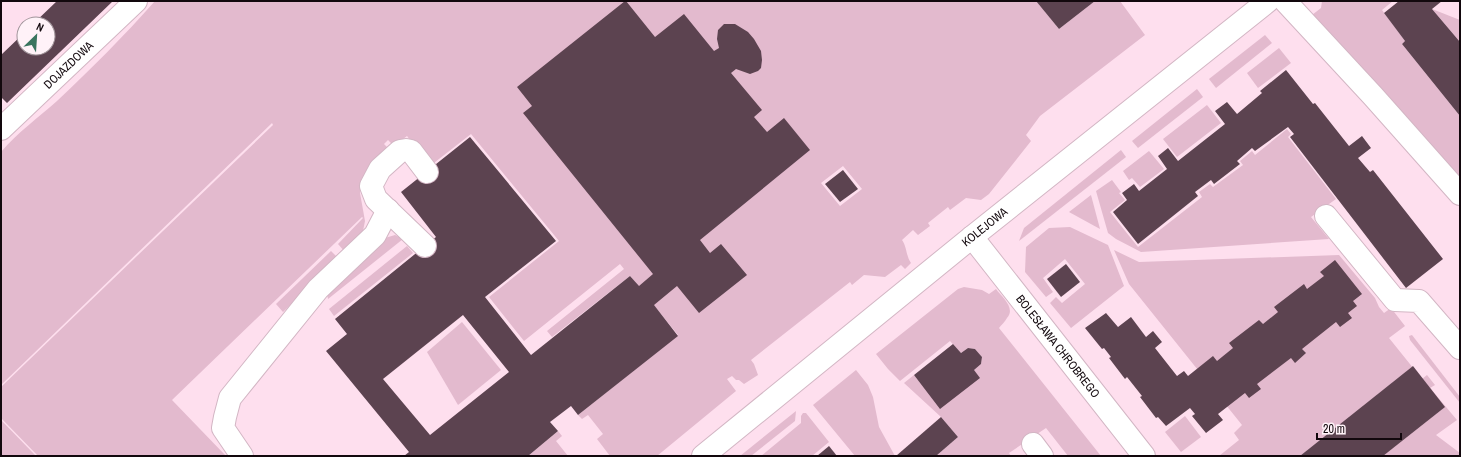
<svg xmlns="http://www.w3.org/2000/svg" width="1461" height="457" font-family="'Archivo Narrow',sans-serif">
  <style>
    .green { fill: #e3bace; fill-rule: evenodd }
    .building { fill: #5c4350; fill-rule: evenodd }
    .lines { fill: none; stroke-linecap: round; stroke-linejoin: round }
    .minor-casing { stroke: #d3b6c4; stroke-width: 24 }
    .minor { stroke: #fff; stroke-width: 22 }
    .labels { text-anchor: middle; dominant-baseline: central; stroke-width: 4; stroke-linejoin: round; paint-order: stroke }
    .street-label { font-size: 12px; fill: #12080d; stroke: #fff2f8 }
  </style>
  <rect width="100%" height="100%" fill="#fedfee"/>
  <!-- green -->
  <g class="green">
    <path d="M155 1H1036L1059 29 1095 1H1120L1145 35 1040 116 1026 135 1031 141 989 194 981 200 966 198 950 210 948 207 928 223 930 226 918 235 913 230 902 240C907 247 906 256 911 263L905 269 901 265 885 277 864 275 852 285 850 282 751 360 754 364 758 375 744 384 739 380H736L732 376 727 379 736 391 657 456H610L597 439 603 434 588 415 582 419 578 415 678 335 630 276 552 337 547 331 624 269 620 264 524 341 489 297 559 241 471 134 430 166 407 136 394 146 388 140 384 144 390 150 373 162 365 173 361 184 360 193 365 221 363 231 360 238 345 252 338 244 363 218 362 217 172 400 226 456H38L1 418V387L273 125 272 123 1 385V152C18 132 38 118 57 101 91 69 124 36 155 1ZM843 166 862 189 840 206 821 183Z"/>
    <path d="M1322 1H1393L1382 10 1405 41 1402 44 1460 116V180L1312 15 1321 8Z"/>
    <path d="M1432 9 1460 20V42Z"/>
    <path d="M1265 35 1272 43 1216 88 1209 79Z"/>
    <path d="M1279 48 1291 63 1258 88 1247 73Z"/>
    <path d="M1197 89 1203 97 1138 148 1132 141Z"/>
    <path d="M1207 105 1221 123 1177 157 1163 139Z"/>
    <path d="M1287 129 1291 134 1288 137 1336 199 1311 217 1329 239 1141 252 1116 239 1108 233 1096 191 1112 180 1121 192 1119 193 1125 200 1110 212 1138 247 1202 197 1199 192 1210 184 1213 187 1243 165 1240 161 1252 151 1255 155Z"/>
    <path d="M1121 150 1126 157 1019 241 1024 228Z"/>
    <path d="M1149 151 1164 169 1140 187 1132 178 1129 180 1123 171Z"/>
    <path d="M1091 195 1100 229 1069 212Z"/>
    <path d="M1070 227 1108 245 1124 286 1071 328 1050 303 1056 297 1062 303 1085 284 1065 259 1043 278 1053 292 1046 297 1025 272 1026 247 1049 228Z"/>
    <path d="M395 235 403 239 328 299 327 294 385 238Z"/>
    <path d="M407 246 413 253 334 316 329 309Z"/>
    <path d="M1114 250 1139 262 1339 255 1375 298 1379 307 1384 313 1391 308 1405 326 1389 338 1422 379 1427 375 1435 385 1430 388 1457 420 1436 435 1460 453V456H1219L1239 440 1234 433 1242 425 1129 284Z"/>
    <path d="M331 251 339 259 283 312 276 304Z"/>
    <path d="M964 287 982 290 989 294 996 289C1002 297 1016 308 1007 318 1005 322 1001 325 999 328L1101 456H1068L1046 428 1009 453 1011 456H936L958 437 941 417 904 383 914 375 941 408 974 370 981 364 982 357 975 349 968 348 961 353 950 341 900 381 888 369 876 354 958 289Z"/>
    <path d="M462 322 501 370 458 405 427 352Z"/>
    <path d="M1412 335 1460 397V403L1410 340 1409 336Z"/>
    <path d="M856 370 868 385 873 397 879 427 895 456H855L813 405Z"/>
    <path d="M796 411 795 421 751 456H740Z"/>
    <path d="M803 413H806L829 442 812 456H761L801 423V416Z"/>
    <path d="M1185 416 1201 437 1181 452 1165 432Z"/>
    <path d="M1 420 36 456H1Z"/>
    <path d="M558 431 562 436 556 441 568 456H528Z"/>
  </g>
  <!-- building -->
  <g class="building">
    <path d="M57 1H113L7 103 1 97V55L24 33V48H48V24H33Z"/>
    <path d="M625 1H626L655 37 684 14 714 51 719 48 717 39 718 30 724 24H735L748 32 754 39 761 51 762 60 761 68 758 71 750 74 736 69 731 73 762 110 754 117 767 132 784 118 810 150 700 240 710 253 721 244 747 275 699 313 677 286 654 305 678 336 578 415 571 406 550 422 558 431 528 456H404L409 452 326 351 347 334 335 319 436 237 401 192 470 137 556 241 485 297 531 355 630 276 639 286 653 274 523 113 532 106 517 87ZM463 315 509 372 430 435 383 379Z"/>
    <path d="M1036 1H1095L1059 29Z"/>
    <path d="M1399 1H1442L1432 9 1460 42V116L1402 44 1405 41 1384 13Z"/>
    <path d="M1286 70 1313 104 1315 103 1349 146 1362 136 1371 148 1358 158 1370 172 1373 170 1443 259 1406 288 1290 137 1294 134 1288 127 1255 151 1252 148 1237 161 1240 164 1214 184 1211 180 1195 192 1198 196 1138 244 1113 212 1127 200 1122 193 1134 184 1139 191 1167 169 1158 156 1168 148 1178 161 1225 124 1215 111 1227 102 1237 114 1262 93 1260 91Z"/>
    <path d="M843 170 858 189 840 202 825 184Z"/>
    <path d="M1335 260 1362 294 1353 301 1357 306 1348 313 1352 318 1340 327 1336 322 1302 349 1306 353 1295 363 1291 358 1257 384 1261 389 1249 398 1245 393 1218 414 1223 420 1206 433 1192 416 1195 414 1190 408 1166 426 1158 417 1156 418 1140 397 1142 396 1127 377 1125 379 1109 358 1111 357 1104 348 1102 349 1085 328 1106 313 1118 327 1131 317 1146 337 1153 331 1162 342 1155 348 1177 376 1184 371 1188 376 1213 356 1217 361 1233 348 1229 343 1259 320 1263 324 1278 312 1274 307 1304 284 1307 289 1324 276 1320 272Z"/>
    <path d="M1066 264 1080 282 1061 297 1047 279Z"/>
    <path d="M953 344 961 353 968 348 975 349 982 357 981 364 974 370 980 378 940 409 914 375Z"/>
    <path d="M1413 366 1445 407 1383 456H1300Z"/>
    <path d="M941 417 958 437 936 456H896Z"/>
    <path d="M829 446 837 456H817Z"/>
  </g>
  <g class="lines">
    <defs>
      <g id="minor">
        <path d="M1285 1 1373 96 1460 194"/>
        <path id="s1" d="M1 129 136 1"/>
        <path d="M1326 216 1395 300 1419 301 1460 348"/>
        <path id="s2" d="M972 237 1144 456"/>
        <path d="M425 246 376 199 371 186 380 169 400 151 406 150 411 151 427 172"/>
        <path d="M1033 444 1042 456"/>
        <path d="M242 456 223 428 225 417 230 398 318 289 375 235 388 210"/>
        <path id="s3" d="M703 456 972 237 1268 1"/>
      </g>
    </defs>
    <!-- minor casing -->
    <use href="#minor" class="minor-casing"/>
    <!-- minor -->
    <use href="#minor" class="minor"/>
  </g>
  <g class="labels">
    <!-- street labels -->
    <g class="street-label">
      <text stroke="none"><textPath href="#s1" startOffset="93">DOJAZDOWA</textPath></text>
      <text stroke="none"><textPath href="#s3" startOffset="363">KOLEJOWA</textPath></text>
      <text stroke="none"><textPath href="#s2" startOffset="139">BOLESŁAWA CHROBREGO</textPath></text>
    </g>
  </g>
  <!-- border -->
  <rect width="1461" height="457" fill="none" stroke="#12080d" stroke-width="4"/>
  <!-- north arrow -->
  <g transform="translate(36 36) rotate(25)"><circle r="19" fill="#fff2f8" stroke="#a0949a"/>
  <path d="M0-3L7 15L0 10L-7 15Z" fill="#3a755f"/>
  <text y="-6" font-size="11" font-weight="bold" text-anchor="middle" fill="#12080d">N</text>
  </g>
  <!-- scale -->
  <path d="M1317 433v6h84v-6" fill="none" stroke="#12080d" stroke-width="2"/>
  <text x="1323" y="433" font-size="12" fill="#12080d" stroke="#fff2f8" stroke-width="3" paint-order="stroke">20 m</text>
</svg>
